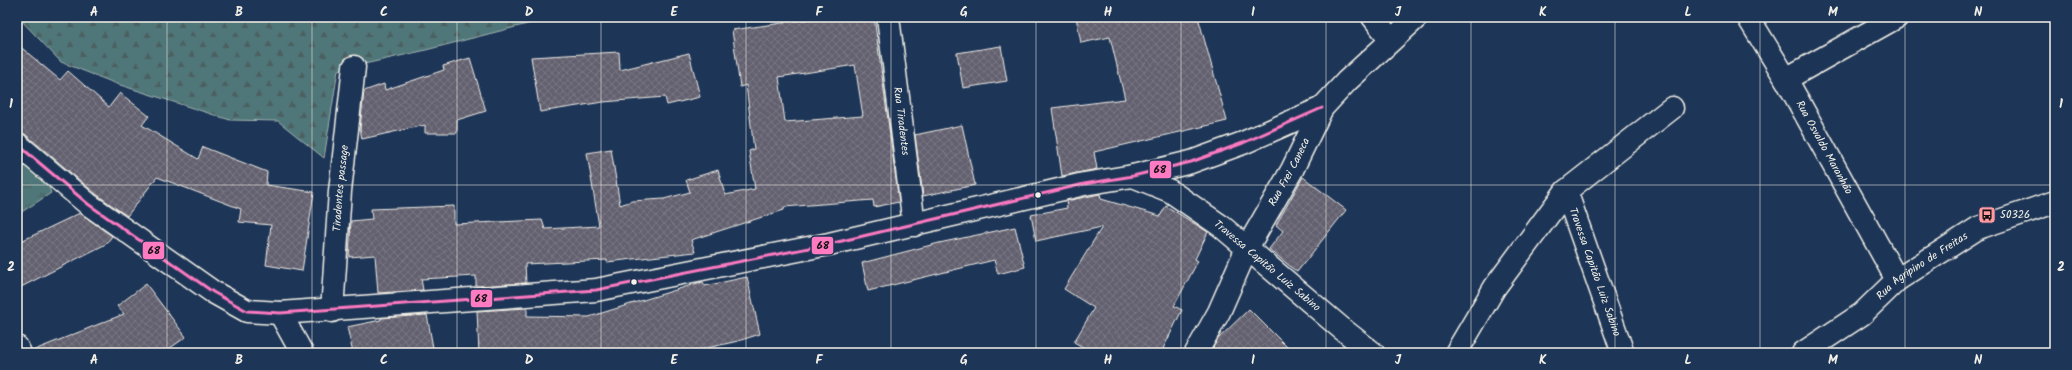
<svg xmlns="http://www.w3.org/2000/svg" width="2072" height="370" font-family="Kalam,sans-serif">
  <style>
    .grass { fill: url(#grass-tufts); stroke: #a2b4b0 }
    .forest { fill: url(#forest-firs); stroke: #a2b4b0 }
    .building { fill: url(#building-cross-hatch); stroke: #f4f1e8; fill-rule: evenodd }
    .lines { fill: none; stroke-linecap: round; stroke-linejoin: round }
    .street-casing { stroke: #f4f1e8; stroke-width: 25 }
    .secondary-casing { stroke: #f4f1e8; stroke-width: 25 }
    .street { stroke: #1d3557; stroke-width: 22 }
    .secondary { stroke: #1d3557; stroke-width: 22 }
    .bus-1-casing { stroke: #1d3557; stroke-width: 6 }
    .bus-1 { stroke: #fe7ac1; stroke-width: 3 }
    .grid { fill: none; stroke: #f4f1e8; stroke-width: 1; stroke-opacity: 0.55 }
    .bus-dot { fill: #f4f1e8; stroke: #1d3557; stroke-width: 1.5 }
    .labels { text-anchor: middle; dominant-baseline: central; stroke-width: 4; stroke-linejoin: round; paint-order: stroke }
    .street-label { font-size: 11px; fill: #f4f1e8; stroke: #1d3557 }
    .poi-label { font-size: 11px; fill: #f4f1e8; stroke: #1d3557; text-anchor: start }
    .line-badge { stroke: #1d3557; stroke-width: 1.5 }
    .pale-badge-label { font-size: 11px; text-anchor: middle; font-weight: bold; fill: #111 }
    .neatline { fill: none; stroke: #f4f1e8; stroke-width: 1.5 }
    .grid-label { font-size: 13px; text-anchor: middle; font-weight: bold; fill: #f4f1e8 }
  </style>
  <defs>
    <pattern id="grass-tufts" width="24" height="20" patternUnits="userSpaceOnUse"><rect width="24" height="20" fill="#507679"/><path d="M3 7l-1-3M5 7V3M7 7l1-3M15 17l-1-3M17 17v-4M19 17l1-3" fill="none" stroke="#4c5f60"/></pattern>
    <pattern id="forest-firs" width="22" height="20" patternUnits="userSpaceOnUse"><rect width="22" height="20" fill="#507679"/><path d="M5 1l3.5 6h-7zM16 11l3.5 6h-7z" fill="#4c5f60"/></pattern>
    <pattern id="building-cross-hatch" width="8" height="8" patternUnits="userSpaceOnUse"><rect width="8" height="8" fill="#636070"/><path d="M0 0l8 8M0 8l8-8" fill="none" stroke="#7a7784"/></pattern>
  </defs>
  <rect width="100%" height="100%" fill="#1d3557"/>
  <filter id="ink" filterUnits="userSpaceOnUse"><feTurbulence type="fractalNoise" baseFrequency=".025" numOctaves="2"/><feDisplacementMap in="SourceGraphic" scale="8" xChannelSelector="R" yChannelSelector="G"/><feConvolveMatrix kernelMatrix="1 2 1 2 8 2 1 2 1" color-interpolation-filters="sRGB"/></filter>
  <g filter="url(#ink)">
    <!-- grass -->
    <path class="grass" d="M17 145 44 174 51 193 17 215Z"/>
    <!-- forest -->
    <path class="forest" d="M18 17H247L327 21 356 17H564L547 19 422 51 338 70 324 158 278 121 230 120 117 84 61 62Z"/>
    <!-- building -->
    <g class="building">
      <path d="M825 17H874L899 202 874 207 873 200 784 207V210L691 240 695 252 607 262V260L525 264 526 283 476 286V276L421 279 423 290 378 293 375 255 349 257 351 221 372 219 371 209 454 206V224L542 220 545 229 599 226 587 153 611 149 620 205 632 201 664 199 690 192 686 180 718 170 725 195 755 189 749 151 754 149 746 85 740 87 732 30ZM855 65 863 116 785 122 779 77Z"/>
      <path d="M1076 17H1198L1227 121 1094 152 1097 169 1062 176 1052 108 1125 99 1110 37 1081 43Z"/>
      <path d="M17 44 60 80 68 71 109 107 120 93 149 116 142 125 198 159 203 147 267 172 266 185 314 192 302 271 266 265 271 225 239 222 241 209 157 177 127 216 96 194 25 134 17 132Z"/>
      <path d="M1001 46 1007 81 963 88 957 53Z"/>
      <path d="M619 52 620 70 689 53 700 97 667 105 665 97 603 102 540 112 531 57Z"/>
      <path d="M470 58 486 111 457 120V133H425V125L362 139 360 129 364 91 384 84 385 90 444 70 443 66Z"/>
      <path d="M962 125 975 185 923 196 915 135Z"/>
      <path d="M1303 177 1346 210 1297 272 1269 249 1283 231 1276 225Z"/>
      <path d="M1100 194 1101 199 1160 216 1166 206 1208 232 1195 259 1198 261 1174 306 1182 310 1161 353H1093L1074 342 1094 308 1064 289 1102 227 1036 241 1031 215 1067 208 1066 201Z"/>
      <path d="M80 213 112 236 106 244 17 289V243Z"/>
      <path d="M1015 227 1025 267 998 274 994 260 868 291 862 263 939 243Z"/>
      <path d="M747 277 760 334 738 341 685 353H479L477 311 527 308V316L589 317 698 283 703 282 705 286Z"/>
      <path d="M146 284 186 337 163 353H32V351L124 314 117 306Z"/>
      <path d="M1249 309 1293 353H1210L1217 340Z"/>
      <path d="M427 315 434 353H353L347 327 381 320V318Z"/>
    </g>
    <g class="lines">
      <defs>
        <g id="street">
          <path id="s1" d="M888 17 914 225"/>
          <path d="M1373 17 1391 40"/>
          <path id="s2" d="M1748 17 1786 79 1897 280"/>
          <path d="M1786 79 1897 17"/>
          <path d="M1133 176 1191 162 1243 143 1322 108"/>
          <path id="s3" d="M1566 191 1623 353"/>
          <path id="s4" d="M332 311 340 191 354 67"/>
          <path d="M17 347 20 353"/>
          <path id="s5" d="M1373 353 1341 328 1247 248 1292 170 1322 108 1347 81 1417 17"/>
          <path d="M1456 353 1495 287 1566 191 1672 108"/>
          <path id="s6" d="M1803 353 1862 314 1897 280 1978 228 2055 202"/>
        </g>
        <g id="secondary">
          <path d="M17 144 88 204 213 292 247 311 280 313 596 290 829 244 1084 184 1133 176 1170 191 1221 226 1247 248 1219 312 1196 353"/>
          <path d="M280 313 302 353"/>
        </g>
      </defs>
      <!-- street casing -->
      <use href="#street" class="street-casing"/>
      <!-- secondary casing -->
      <use href="#secondary" class="secondary-casing"/>
      <!-- street -->
      <use href="#street" class="street"/>
      <!-- secondary -->
      <use href="#secondary" class="secondary"/>
      <defs>
        <path id="bus-1" d="M17 144 88 204 213 292 247 311 280 313 596 290 829 244 1084 184 1133 176 1191 162 1243 143 1322 108"/>
      </defs>
      <!-- bus-1 casing -->
      <use href="#bus-1" class="bus-1-casing"/>
      <!-- bus-1 -->
      <use href="#bus-1" class="bus-1"/>
    </g>
  </g>
  <!-- grid -->
  <path class="grid" d="M167 17V353M312 17V353M457 17V353M601 17V353M746 17V353M891 17V353M1036 17V353M1181 17V353M1326 17V353M1471 17V353M1615 17V353M1760 17V353M1905 17V353M17 185H2055"/>
  <!-- icons -->
  <defs>
    <symbol id="bus-square" viewBox="-11 -11 22 22"><rect x="-9" y="-9" width="18" height="18" rx="4" fill="#ff9aa2" stroke="#1d3557"/><path d="M-5-6H5V4H4V6H2V4H-2V6H-4V4H-5ZM-3.5-4V0h7V-4ZM-3.5 1.2v1.5H-2V1.2ZM2 1.2v1.5H3.5V1.2Z" fill="#111"/></symbol>
  </defs>
  <g fill-rule="evenodd">
    <use href="#bus-square" x="1977" y="205" width="20" height="20"/>
  </g>
  <!-- markers -->
  <g class="bus-dot">
    <circle cx="1038" cy="195" r="3.5"/>
    <circle cx="634" cy="282" r="3.5"/>
  </g>
  <g class="labels">
    <!-- street labels -->
    <g class="street-label">
      <text stroke="none"><textPath href="#s1" startOffset="105">Rua Tiradentes</textPath></text>
      <text stroke="none"><textPath href="#s2" startOffset="151">Rua Osvaldo Maranhão</textPath></text>
      <text stroke="none"><textPath href="#s5" startOffset="251">Rua Frei Caneca</textPath></text>
      <text stroke="none"><textPath href="#s4" startOffset="123">Tiradentes passage</textPath></text>
      <text transform="translate(1267 266) rotate(40)">Travessa Capitão Luiz Sabino</text>
      <text stroke="none"><textPath href="#s6" startOffset="148">Rua Agripino de Freitas</textPath></text>
      <text stroke="none"><textPath href="#s3" startOffset="86">Travessa Capitão Luiz Sabino</textPath></text>
    </g>
    <!-- poi labels -->
    <g class="poi-label">
      <text x="2000" y="215">50326</text>
    </g>
  </g>
  <g class="line-badge">
    <rect x="1149" y="160" width="23" height="19" rx="4" fill="#fe7ac1"/>
    <rect x="811" y="236" width="23" height="19" rx="4" fill="#fe7ac1"/>
    <rect x="142" y="241" width="23" height="19" rx="4" fill="#fe7ac1"/>
    <rect x="470" y="289" width="23" height="19" rx="4" fill="#fe7ac1"/>
  </g>
  <g class="pale-badge-label">
    <text x="1160" y="173">68</text>
    <text x="823" y="249">68</text>
    <text x="154" y="254">68</text>
    <text x="481" y="302">68</text>
  </g>
  <!-- margin -->
  <rect width="2072" height="370" fill="none" stroke="#1d3557" stroke-width="44"/>
  <rect x="22" y="22" width="2028" height="326" class="neatline"/>
  <g class="grid-label">
    <text x="94" y="16">A</text>
    <text x="239" y="16">B</text>
    <text x="384" y="16">C</text>
    <text x="529" y="16">D</text>
    <text x="674" y="16">E</text>
    <text x="819" y="16">F</text>
    <text x="964" y="16">G</text>
    <text x="1108" y="16">H</text>
    <text x="1253" y="16">I</text>
    <text x="1398" y="16">J</text>
    <text x="1543" y="16">K</text>
    <text x="1688" y="16">L</text>
    <text x="1833" y="16">M</text>
    <text x="1978" y="16">N</text>
    <text x="11" y="108">1</text>
    <text x="2061" y="108">1</text>
    <text x="11" y="271">2</text>
    <text x="2061" y="271">2</text>
    <text x="94" y="364">A</text>
    <text x="239" y="364">B</text>
    <text x="384" y="364">C</text>
    <text x="529" y="364">D</text>
    <text x="674" y="364">E</text>
    <text x="819" y="364">F</text>
    <text x="964" y="364">G</text>
    <text x="1108" y="364">H</text>
    <text x="1253" y="364">I</text>
    <text x="1398" y="364">J</text>
    <text x="1543" y="364">K</text>
    <text x="1688" y="364">L</text>
    <text x="1833" y="364">M</text>
    <text x="1978" y="364">N</text>
  </g>
</svg>
